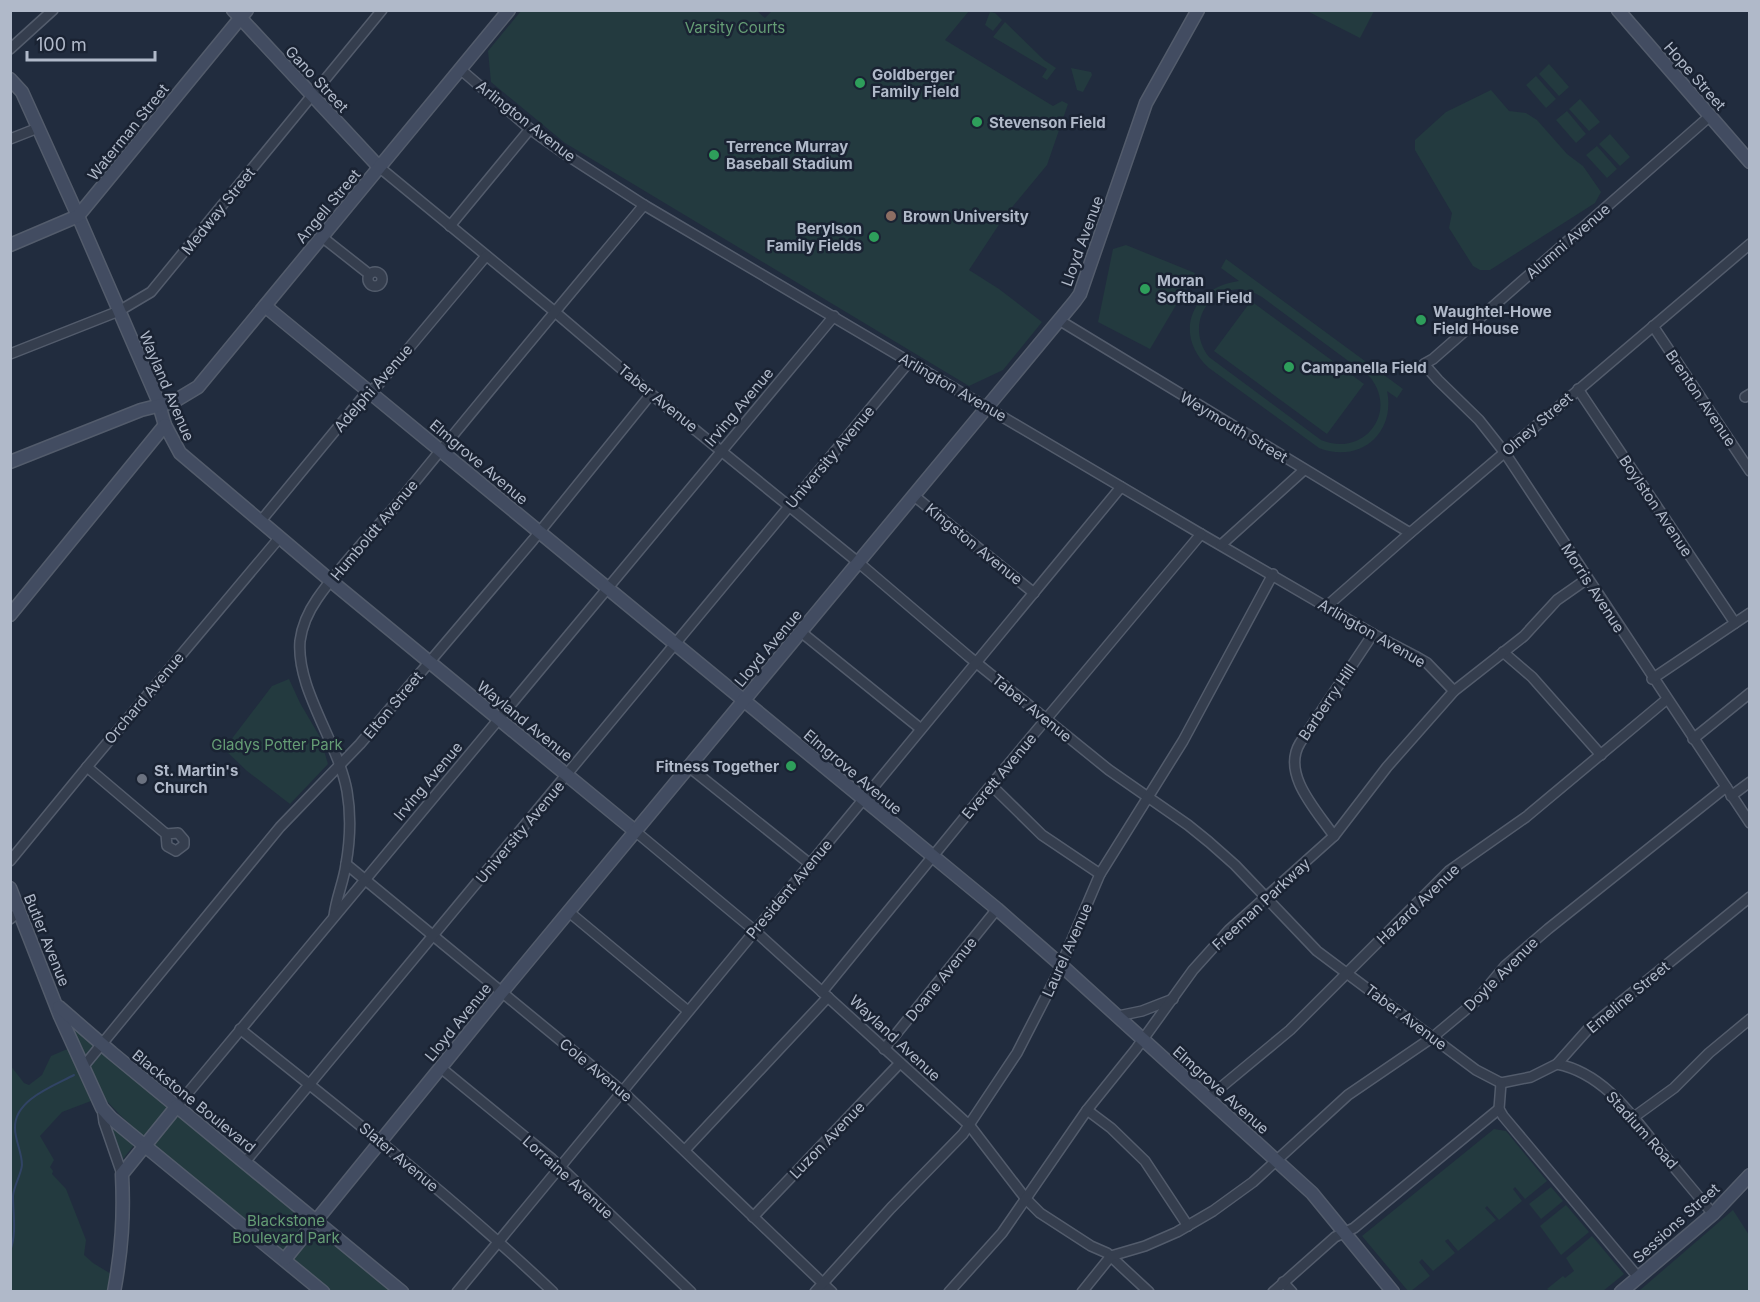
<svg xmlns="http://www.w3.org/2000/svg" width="1760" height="1302" font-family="Inter,sans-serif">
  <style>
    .green { fill: #233a3f; fill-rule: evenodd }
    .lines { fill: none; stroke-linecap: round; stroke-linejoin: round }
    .stream { stroke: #314465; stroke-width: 2 }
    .street-casing { stroke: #535c6c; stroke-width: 12 }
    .secondary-casing { stroke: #535c6c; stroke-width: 15 }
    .street { stroke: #353e4e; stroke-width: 9 }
    .secondary { stroke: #424c61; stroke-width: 12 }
    .leisure-dot { fill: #2e9e5b; stroke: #1a2333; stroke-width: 2 }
    .education-dot { fill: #8d6e63; stroke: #1a2333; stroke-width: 2 }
    .worship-dot { fill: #6b7280; stroke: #1a2333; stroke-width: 2 }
    .labels { text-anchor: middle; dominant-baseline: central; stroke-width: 5; stroke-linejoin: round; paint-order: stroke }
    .park-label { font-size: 15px; fill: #659d75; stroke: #1a2333 }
    .poi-label { font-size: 15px; font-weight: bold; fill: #b0b9c9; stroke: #1a2333; text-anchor: start }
    .street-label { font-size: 15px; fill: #b0b9c9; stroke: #1a2333 }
  </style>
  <rect width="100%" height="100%" fill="#212c3e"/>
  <!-- green -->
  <g class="green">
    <path d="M757 11 765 18 773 10 969 11 945 40 1053 106 1062 101 1068 104 1047 165 1004 217 969 270 999 289 1042 322 1003 370 969 386 565 143 491 82 488 51 521 11Z"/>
    <path d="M1307 11 1374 10V11L1360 38Z"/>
    <path d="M990 12 995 13 1002 20 993 31 985 25Z"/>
    <path d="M1005 22 1044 60 1056 68 1047 80 1042 77 1047 69 993 37Z"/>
    <path d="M1549 64 1569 87 1559 96 1539 74Z"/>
    <path d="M1071 68 1091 72 1092 75 1083 92 1077 90Z"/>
    <path d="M1536 76 1556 99 1546 108 1526 85Z"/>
    <path d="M1491 90 1509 111 1526 113 1537 120 1567 154 1583 166 1601 192 1595 203 1490 270H1480L1473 266 1449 228 1452 213 1415 150V140L1446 112Z"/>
    <path d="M1580 99 1600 122 1589 131 1569 109Z"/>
    <path d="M1567 111 1586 134 1576 143 1556 120Z"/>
    <path d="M1610 134 1630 157 1620 166 1599 144Z"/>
    <path d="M1597 146 1617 169 1607 178 1586 155Z"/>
    <path d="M1126 245 1195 273 1150 349 1098 322 1113 249Z"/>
    <path d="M1226 259 1403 389 1397 398 1387 391C1396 434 1359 464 1319 448L1209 368C1172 334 1192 287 1239 281L1221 268ZM1239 289 1251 291 1262 297 1370 377C1399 413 1363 458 1321 440L1209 357C1187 329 1203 291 1239 289Z"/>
    <path d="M1251 301 1364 384 1327 434 1214 351Z"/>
    <path d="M289 679 300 703 320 737 328 764 290 804 247 771 224 749 272 686Z"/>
    <path d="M77 1028 393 1291H330L154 1146 120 1115 105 1099 71 1030Z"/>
    <path d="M72 1047 92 1090H86L91 1101 62 1112 40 1136 54 1160 50 1167 53 1171 52 1174 66 1189 86 1240 84 1255 93 1263 116 1277 114 1291H11L10 1065 24 1083 29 1085 42 1075 51 1056Z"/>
    <path d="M113 1128 134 1145 123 1159 111 1129Z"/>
    <path d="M1494 1129 1506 1131 1547 1181 1525 1199 1515 1187 1513 1189 1522 1201 1499 1220 1487 1206 1485 1208 1496 1220 1458 1251 1448 1239 1445 1241 1455 1253 1433 1271 1422 1259 1419 1262 1430 1276 1411 1291H1408L1362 1236Z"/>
    <path d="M1551 1187 1563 1201 1541 1219 1529 1204Z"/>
    <path d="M1566 1205 1589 1232 1561 1255 1540 1226Z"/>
    <path d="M1733 1210 1749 1235V1291H1639Z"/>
    <path d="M1592 1236 1624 1274 1603 1291H1550L1547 1289 1563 1276 1565 1278 1574 1271 1566 1258Z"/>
  </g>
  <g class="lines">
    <!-- stream -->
    <path class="stream" d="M10 1251C17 1234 13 1214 13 1196 14 1185 21 1175 22 1165 22 1152 15 1141 15 1128 14 1100 53 1086 74 1075"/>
    <defs>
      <g id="street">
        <path d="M10 49 53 10"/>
        <path d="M460 69 530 129 565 154 644 205 1201 534 1373 634 1415 656 1427 663 1454 691"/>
        <path d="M1710 116 1433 359 1424 364 1438 380 1479 420 1505 453 1750 823"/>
        <path d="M10 139 38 128"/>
        <path d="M379 167 555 312 651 394 859 563 968 656 1109 770 1188 825 1209 842 1235 865 1317 951 1476 1070 1501 1083"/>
        <path d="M450 226 530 129"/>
        <path d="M322 237 369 274"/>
        <circle cx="375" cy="279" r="7"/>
        <path d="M1059 320 1410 533"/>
        <path d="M1653 326 1750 471"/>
        <path d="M10 354 119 311 151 292 382 10"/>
        <path d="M1578 389 1735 623"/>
        <path d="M1745 397 1750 394"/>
        <path d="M913 495 1034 593"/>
        <path d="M260 522 362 398 378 385 486 256"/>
        <path d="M1221 545 1304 470"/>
        <path d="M1327 606 1410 533 1750 244"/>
        <path d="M801 632 921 729"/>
        <path d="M1503 652 1532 677 1601 755"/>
        <path d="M1652 679 1750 613"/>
        <path d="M1693 739 1750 693"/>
        <path d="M87 767 166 834 167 846 176 851 184 845V840L178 833 166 834"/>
        <path d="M689 767 810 864"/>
        <path d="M991 785 1042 835 1100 874"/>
        <path d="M1731 796 1750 782"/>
        <path d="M635 831 755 931 970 1126 1026 1199 1040 1213 1091 1246 1107 1253 1149 1292"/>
        <path d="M1334 836C1317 811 1281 774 1300 743L1373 634"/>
        <path d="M10 861 87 767 280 537"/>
        <path d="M346 864 622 1091 832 1292"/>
        <path d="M569 912 688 1011"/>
        <path d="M334 916C336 898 344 881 346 864 350 841 351 814 347 791 338 742 296 689 300 641 302 626 308 612 317 599 342 563 374 532 401 499 481 400 563 302 644 205"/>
        <path d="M10 919 20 911"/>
        <path d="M822 992 991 785 1201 534"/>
        <path d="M1118 1016 1142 1011 1173 999"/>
        <path d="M240 1029C346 1114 454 1198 553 1292"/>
        <path d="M884 1049 997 909"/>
        <path d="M1557 1064C1603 1073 1632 1115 1659 1149 1677 1171 1695 1192 1713 1214"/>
        <path d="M83 1067 280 827 360 744 533 540 651 394"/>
        <path d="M441 1068 552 1159 691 1292"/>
        <path d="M1501 1083 1531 1077 1557 1064 1590 1027 1750 897"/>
        <path d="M1501 1083 1499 1109 1503 1116 1638 1277"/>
        <path d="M1208 1098 1290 1030 1449 871 1526 817 1666 700"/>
        <path d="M177 1106 834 316"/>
        <path d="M102 1108 104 1122 122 1174"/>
        <path d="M1087 1110 1111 1128 1145 1161 1188 1226"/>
        <path d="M1634 1117 1674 1088 1709 1053 1750 1019"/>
        <path d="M685 1150 828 997"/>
        <path d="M245 1162 909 362"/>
        <path d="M753 1217 900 1063"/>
        <path d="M1283 1282 1292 1292"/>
        <path d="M457 1292 1121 487"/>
        <path d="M815 1292 891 1208 963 1134 1017 1053 1056 977 1100 874 1183 741 1273 574"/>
        <path d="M949 1292 1002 1233 1087 1110 1136 1049 1193 970 1229 930 1334 836 1387 767 1454 691 1524 636 1557 600 1587 579"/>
        <path d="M1082 1292 1111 1256 1145 1246 1177 1232 1213 1211 1253 1182 1348 1095 1433 1037 1475 1002 1505 966 1548 929 1726 787"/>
        <path d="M1273 1292 1335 1237 1354 1228 1499 1109"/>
      </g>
      <g id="secondary">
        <path d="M233 10 379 167"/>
        <path d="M1618 10 1750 162"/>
        <path d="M10 79 22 92 78 216 157 398 165 425 180 453 331 581 635 831"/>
        <path d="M10 245 78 216 247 10"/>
        <path d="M265 306 997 909 1061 965 1312 1193 1393 1292"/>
        <path d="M10 462 141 410 173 402 198 387 509 10"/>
        <path d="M10 615 165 425"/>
        <path d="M10 888 60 1016 102 1108 111 1118 323 1292"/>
        <path d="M59 1007 112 1053 402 1292"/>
        <path d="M285 1259 502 992 1075 301 1080 294 1146 103 1198 10"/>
        <path d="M114 1292C122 1249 124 1216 122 1174L177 1106"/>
        <path d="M1621 1292 1713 1214 1750 1175"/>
      </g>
    </defs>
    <!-- street casing -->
    <use href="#street" class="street-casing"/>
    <!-- secondary casing -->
    <use href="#secondary" class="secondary-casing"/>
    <!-- street -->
    <use href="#street" class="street"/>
    <!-- secondary -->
    <use href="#secondary" class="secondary"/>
  </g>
  <!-- markers -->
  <g class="leisure-dot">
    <circle cx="860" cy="83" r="6"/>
    <circle cx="977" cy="122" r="6"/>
    <circle cx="714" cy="155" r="6"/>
    <circle cx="874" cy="237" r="6"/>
    <circle cx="1145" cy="289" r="6"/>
    <circle cx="1421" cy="320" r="6"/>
    <circle cx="1289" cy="367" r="6"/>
    <circle cx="791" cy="766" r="6"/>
  </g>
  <circle class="education-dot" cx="891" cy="216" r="6"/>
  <circle class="worship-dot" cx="142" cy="779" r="6"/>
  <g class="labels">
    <!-- park labels -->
    <g class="park-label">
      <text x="735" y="27">Varsity Courts</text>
      <text x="277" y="744">Gladys Potter Park</text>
      <text x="286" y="1220">Blackstone<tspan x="286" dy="17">Boulevard Park</tspan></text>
    </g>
    <!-- poi labels -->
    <g class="poi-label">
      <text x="872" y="74">Goldberger<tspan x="872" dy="17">Family Field</tspan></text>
      <text x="989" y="122">Stevenson Field</text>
      <text x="726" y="146">Terrence Murray<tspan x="726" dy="17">Baseball Stadium</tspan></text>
      <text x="903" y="216">Brown University</text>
      <text x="862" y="228" text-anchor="end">Berylson<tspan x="862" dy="17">Family Fields</tspan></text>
      <text x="1157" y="280">Moran<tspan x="1157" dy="17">Softball Field</tspan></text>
      <text x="1433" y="311">Waughtel-Howe<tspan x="1433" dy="17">Field House</tspan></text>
      <text x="1301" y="367">Campanella Field</text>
      <text x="779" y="766" text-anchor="end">Fitness Together</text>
      <text x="154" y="770">St. Martin's<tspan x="154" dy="17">Church</tspan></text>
    </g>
    <!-- street labels -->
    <g class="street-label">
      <text transform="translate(1695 76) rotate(49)">Hope Street</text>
      <text transform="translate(317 79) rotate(47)">Gano Street</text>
      <text transform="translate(526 121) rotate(38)">Arlington Avenue</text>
      <text transform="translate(128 132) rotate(-51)">Waterman Street</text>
      <text transform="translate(328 206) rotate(-50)">Angell Street</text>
      <text transform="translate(218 211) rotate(-51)">Medway Street</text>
      <text transform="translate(1082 241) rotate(-70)">Lloyd Avenue</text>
      <text transform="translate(1568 241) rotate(-41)">Alumni Avenue</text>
      <text transform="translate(167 386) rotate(67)">Wayland Avenue</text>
      <text transform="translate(953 387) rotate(30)">Arlington Avenue</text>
      <text transform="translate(373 388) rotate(-49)">Adelphi Avenue</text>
      <text transform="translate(658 398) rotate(39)">Taber Avenue</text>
      <text transform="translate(1701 398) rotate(56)">Brenton Avenue</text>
      <text transform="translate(739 407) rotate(-50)">Irving Avenue</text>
      <text transform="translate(1537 424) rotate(-41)">Olney Street</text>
      <text transform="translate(1234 427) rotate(31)">Weymouth Street</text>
      <text transform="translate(830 457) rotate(-50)">University Avenue</text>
      <text transform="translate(479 462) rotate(40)">Elmgrove Avenue</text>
      <text transform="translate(1656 506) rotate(56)">Boylston Avenue</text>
      <text transform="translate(374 530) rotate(-50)">Humboldt Avenue</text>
      <text transform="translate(974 544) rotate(39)">Kingston Avenue</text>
      <text transform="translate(1593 588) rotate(57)">Morris Avenue</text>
      <text transform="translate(1372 633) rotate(30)">Arlington Avenue</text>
      <text transform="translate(768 648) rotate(-50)">Lloyd Avenue</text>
      <text transform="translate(144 698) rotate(-50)">Orchard Avenue</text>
      <text transform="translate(1327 702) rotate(-56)">Barberry Hill</text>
      <text transform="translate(393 705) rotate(-50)">Elton Street</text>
      <text transform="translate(1032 708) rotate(39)">Taber Avenue</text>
      <text transform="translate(525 721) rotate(39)">Wayland Avenue</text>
      <text transform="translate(853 772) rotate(40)">Elmgrove Avenue</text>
      <text transform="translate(999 776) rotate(-50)">Everett Avenue</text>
      <text transform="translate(428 781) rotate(-50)">Irving Avenue</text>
      <text transform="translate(520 832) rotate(-50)">University Avenue</text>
      <text transform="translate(789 889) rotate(-50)">President Avenue</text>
      <text transform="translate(1261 904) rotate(-43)">Freeman Parkway</text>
      <text transform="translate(1418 904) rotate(-44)">Hazard Avenue</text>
      <text transform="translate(47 940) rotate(68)">Butler Avenue</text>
      <text transform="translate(1067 950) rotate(-66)">Laurel Avenue</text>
      <text transform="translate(1501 974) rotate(-45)">Doyle Avenue</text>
      <text transform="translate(941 979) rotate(-51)">Doane Avenue</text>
      <text transform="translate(1628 997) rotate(-40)">Emeline Street</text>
      <text transform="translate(1406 1017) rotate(37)">Taber Avenue</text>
      <text transform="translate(458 1022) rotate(-51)">Lloyd Avenue</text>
      <text transform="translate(895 1038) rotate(43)">Wayland Avenue</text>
      <text transform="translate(596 1070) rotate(40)">Cole Avenue</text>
      <text transform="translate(1221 1090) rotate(42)">Elmgrove Avenue</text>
      <text transform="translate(194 1101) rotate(39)">Blackstone Boulevard</text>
      <text transform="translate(1642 1130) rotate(48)">Stadium Road</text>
      <text transform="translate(827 1140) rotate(-46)">Luzon Avenue</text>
      <text transform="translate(399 1157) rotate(40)">Slater Avenue</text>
      <text transform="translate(568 1177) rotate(42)">Lorraine Avenue</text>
      <text transform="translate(1676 1223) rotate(-42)">Sessions Street</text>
    </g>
  </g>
  <!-- border -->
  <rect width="1760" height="1302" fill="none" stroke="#b0b9c9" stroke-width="24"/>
  <!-- scale -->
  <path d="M27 51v9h128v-9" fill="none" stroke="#b0b9c9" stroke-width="3"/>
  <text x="36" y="51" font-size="18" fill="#b0b9c9" stroke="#1a2333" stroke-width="4.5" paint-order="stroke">100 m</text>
</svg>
